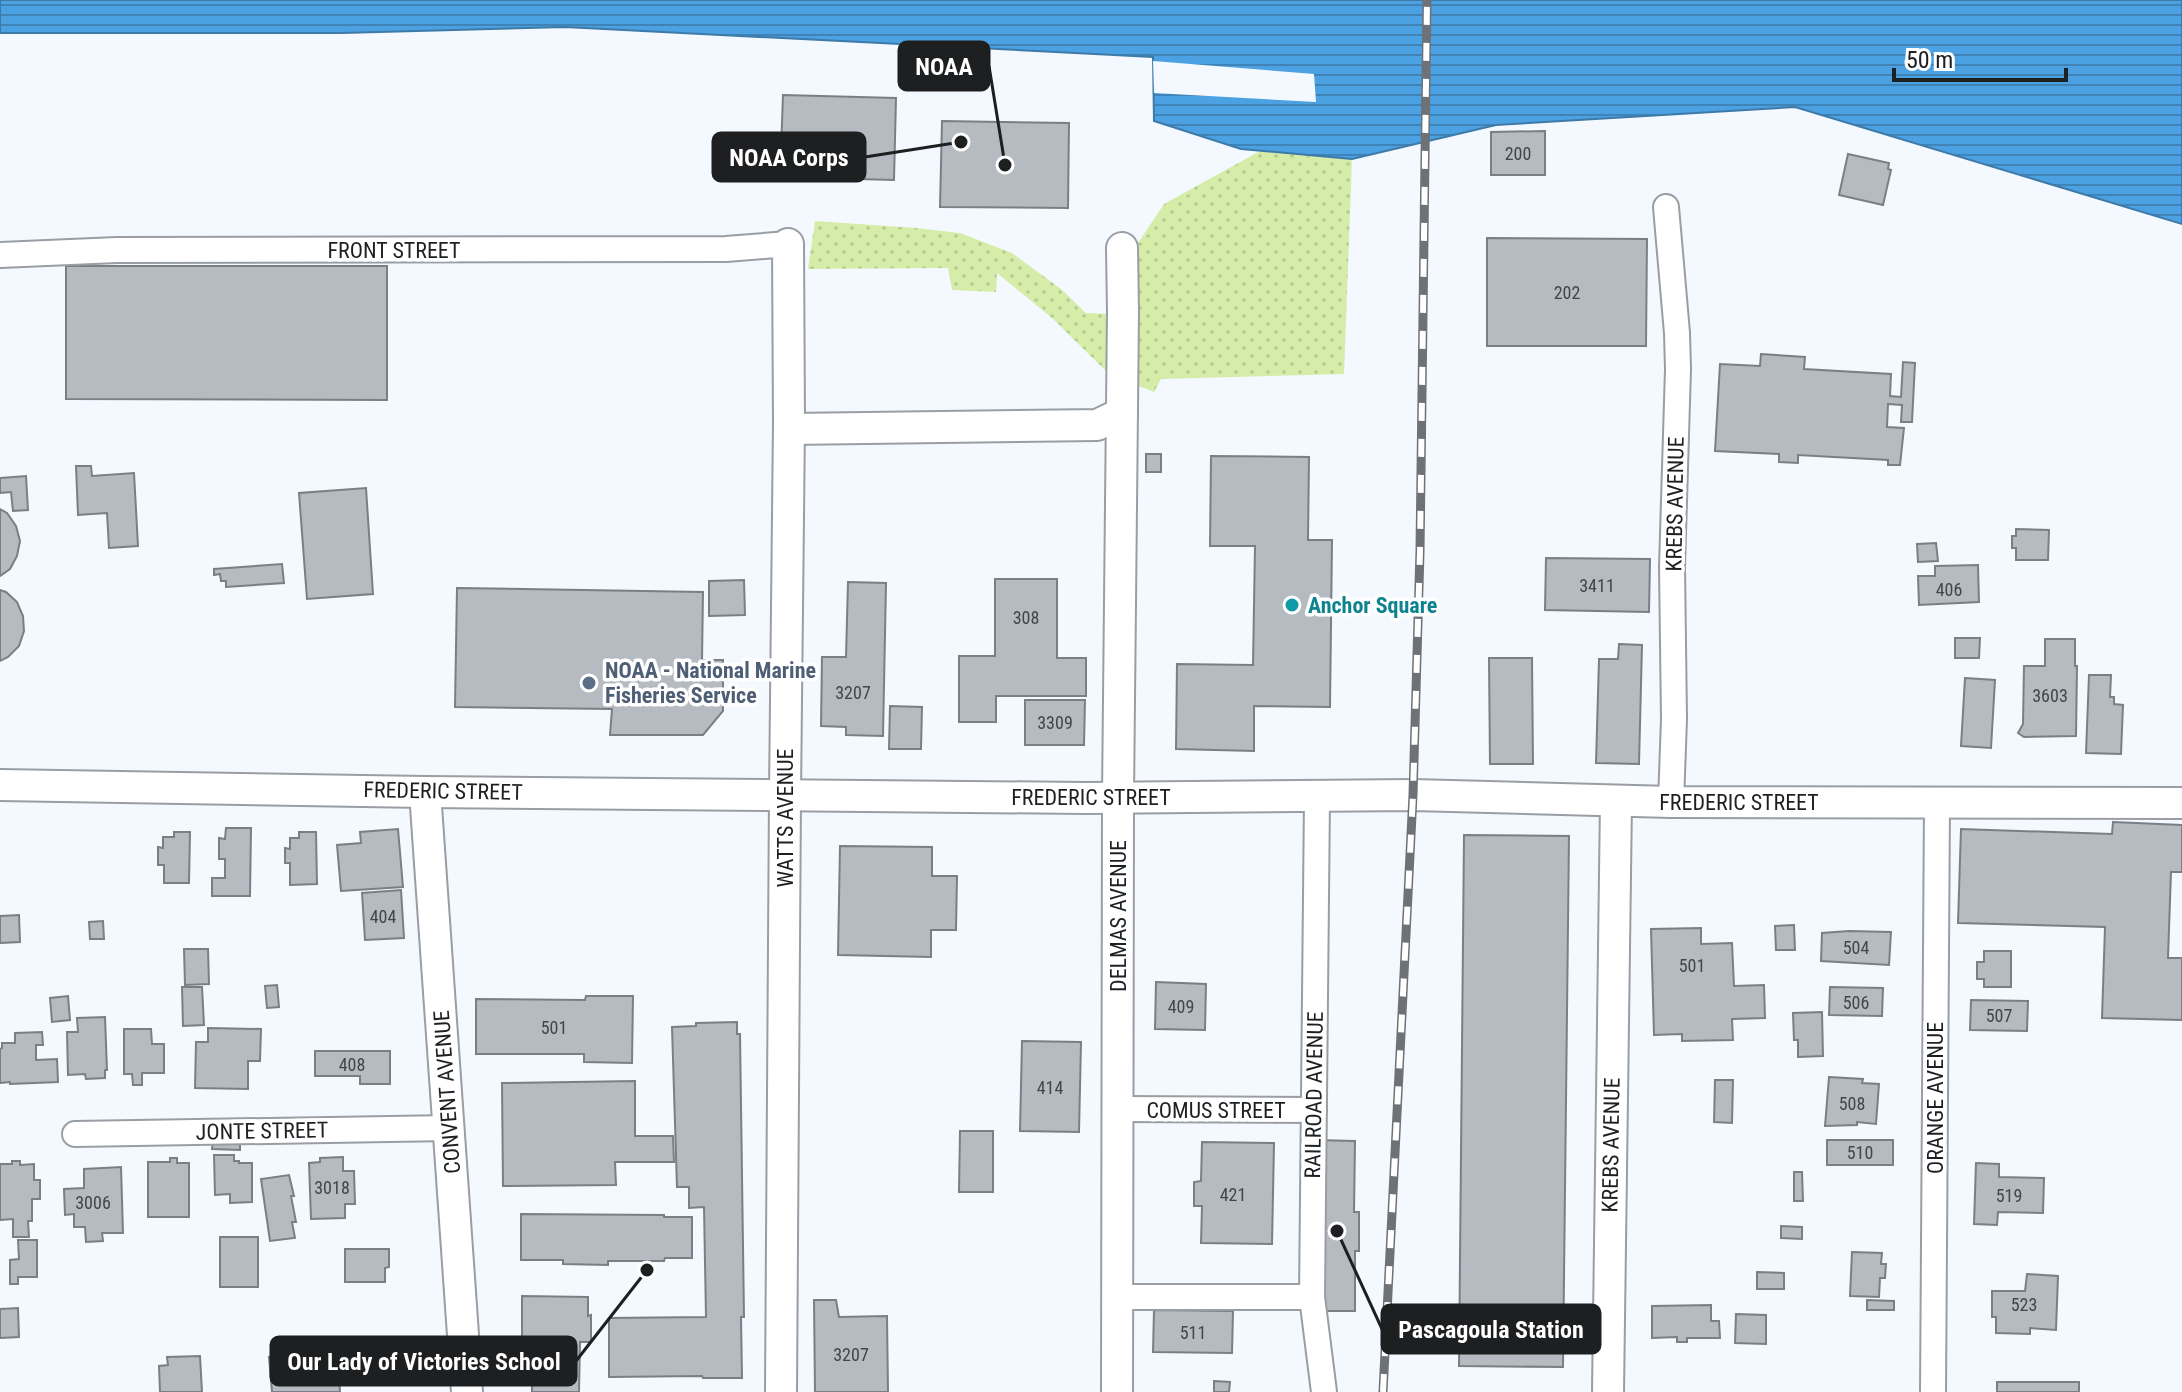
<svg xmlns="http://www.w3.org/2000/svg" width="2182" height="1392" font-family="'Roboto Condensed',sans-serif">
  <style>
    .grass { fill: url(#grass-dots) }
    .water { fill: url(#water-rules); stroke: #3e7aa8; stroke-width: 2 }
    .pier { fill: #f3f9ff }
    .building { fill: #b5bbc1; stroke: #7a7f85; stroke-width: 2 }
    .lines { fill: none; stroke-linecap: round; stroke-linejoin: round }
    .minor-casing { stroke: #999ea4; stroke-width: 28 }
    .tertiary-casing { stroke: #999ea4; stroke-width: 34 }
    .minor { stroke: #fff; stroke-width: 24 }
    .tertiary { stroke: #fff; stroke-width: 30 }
    .rail-casing { stroke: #6e7175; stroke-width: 9 }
    .rail { stroke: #fff; stroke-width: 6; stroke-dasharray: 18; stroke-linecap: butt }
    .culture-dot { fill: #0f9aa8; stroke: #fff; stroke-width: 3 }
    .service-dot { fill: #5c6f8a; stroke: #fff; stroke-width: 3 }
    .labels { text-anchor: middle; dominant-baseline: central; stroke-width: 7; stroke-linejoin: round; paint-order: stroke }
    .number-label { font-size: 18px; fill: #434649 }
    .street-label { font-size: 22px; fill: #1d1f21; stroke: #fff }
    .culture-label { font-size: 22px; font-weight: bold; fill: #0d838f; stroke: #fff; text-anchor: start }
    .service-label { font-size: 22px; font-weight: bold; fill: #4e5e75; stroke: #fff; text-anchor: start }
    .leader { fill: none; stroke: #1d1f21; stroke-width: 3 }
    .callout-dot { fill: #1d1f21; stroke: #fff; stroke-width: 3 }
    .callout { fill: #1d1f21; stroke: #1d1f21; stroke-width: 3 }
    .callout-label { font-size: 24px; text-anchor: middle; font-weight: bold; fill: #fff }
  </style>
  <defs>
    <pattern id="grass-dots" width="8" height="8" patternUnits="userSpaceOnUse" patternTransform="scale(2)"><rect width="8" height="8" fill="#d6edaa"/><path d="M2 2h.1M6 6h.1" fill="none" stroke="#b7cb92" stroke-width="1.8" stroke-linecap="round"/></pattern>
    <pattern id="water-rules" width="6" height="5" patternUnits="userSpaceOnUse" patternTransform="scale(2)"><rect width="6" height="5" fill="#4ca1e2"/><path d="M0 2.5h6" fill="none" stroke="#3f83b7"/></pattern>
  </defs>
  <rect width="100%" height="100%" fill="#f3f9ff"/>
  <!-- grass -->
  <g class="grass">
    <path d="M1260 151 1352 159 1344 374 1161 379 1154 392 1139 386 1136 246 1164 204Z"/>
    <path d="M815 221 916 228 960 233 1012 253 1061 289 1086 313 1113 314 1108 373 1053 319 997 273 996 292 952 290 948 268 808 269Z"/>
  </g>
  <!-- water -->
  <path class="water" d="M0 0H2182V224L1795 107 1496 125 1352 159 1241 149 1154 121 1153 57 565 27 342 33H0Z"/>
  <!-- pier -->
  <path class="pier" d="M1153 61 1314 74 1316 102 1154 93Z"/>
  <!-- building -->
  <g class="building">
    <path d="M783 95 896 98 894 180 780 177Z"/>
    <path d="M942 121 1069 123 1068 208 940 207Z"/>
    <path d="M1545 131V175H1491V132Z"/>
    <path d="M1848 154 1889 163 1888 169 1891 170 1883 205 1839 195Z"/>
    <path d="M1487 238 1647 239 1646 346H1487Z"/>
    <path d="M66 266H387V400L66 399Z"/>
    <path d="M1761 354 1805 357 1804 369 1891 374 1890 396 1901 397 1903 362 1915 363 1912 422H1901L1902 405 1888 404 1887 427 1904 428 1900 465H1888V460L1798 455V463L1779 462V454L1715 451 1720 364 1760 366Z"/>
    <rect x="1146" y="454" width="15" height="18"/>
    <path d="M1211 456 1309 457 1308 540H1332L1330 707 1254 706V751L1176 749 1177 664 1253 665 1255 546H1210Z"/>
    <path d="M76 466H91L92 476 134 473 138 546 109 548 107 513 78 515Z"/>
    <path d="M26 476 28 510 13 511 11 492 0 493V478Z"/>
    <path d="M366 488 373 594 307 599 299 493Z"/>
    <path d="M0 509 7 513 16 526 20 541 17 556 10 569 0 576Z"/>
    <path d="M2016 529 2049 530 2048 560H2016V548H2012V536H2016Z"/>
    <path d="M1936 543 1938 561 1918 562 1917 544Z"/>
    <path d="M1546 558 1650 559 1649 612 1545 610Z"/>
    <path d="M282 564 284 583 226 587V581H221L220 574 214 575V569Z"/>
    <path d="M1978 565 1979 602 1919 605 1918 576H1935V566Z"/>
    <path d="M995 579H1057V658H1086V696H996V722H959V656H995Z"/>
    <path d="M744 580 745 615 709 616V581Z"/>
    <path d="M848 582 886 583 883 736 846 735V727L821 726 822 657H846Z"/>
    <path d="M457 588 703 592 702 660H723V711L703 735H610L612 709 455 707Z"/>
    <path d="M0 590 6 592 17 602 23 616 24 631 19 646 8 657 0 661Z"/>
    <path d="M1955 638H1980L1979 658H1955Z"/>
    <path d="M2045 639H2075V666H2077L2076 736 2024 737 2018 733 2023 724 2024 666H2045Z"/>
    <path d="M1619 644 1642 645 1639 764 1596 763 1599 659H1618Z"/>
    <path d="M1489 658H1532L1533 764H1490Z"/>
    <path d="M2089 675H2111L2110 697H2114V704L2123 705 2121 754 2086 753Z"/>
    <path d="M1965 678 1995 680 1991 748 1961 746Z"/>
    <path d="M1025 700H1085L1084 745H1025Z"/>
    <path d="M890 706 922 707 921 749H889Z"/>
    <path d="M2113 822 2182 825V872H2171L2168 958H2182V1020L2102 1018 2105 927 1958 923 1961 829 2112 834Z"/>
    <path d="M226 828H251L250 896H212V878H225V859H219V838L225 839Z"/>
    <path d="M398 829 403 887 341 891 337 845 361 843 360 832Z"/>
    <path d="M174 832H190L189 883H164V865H158V847L163 848V837H174Z"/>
    <path d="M299 832H316L317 884 290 885V863H285V848L290 849V838H299Z"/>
    <path d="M1464 835 1569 836 1563 1367 1459 1366Z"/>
    <path d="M840 846 932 847V876H957L956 930H931V957L838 955Z"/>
    <path d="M401 890 404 938 365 940 362 893Z"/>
    <path d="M19 915 20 942 0 943V916Z"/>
    <path d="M103 921 104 939H90L89 922Z"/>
    <path d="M1794 925 1795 950H1776L1775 926Z"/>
    <path d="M1701 928V944L1732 943 1734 986 1764 985 1765 1018 1732 1019 1733 1040 1682 1041V1034L1654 1035 1651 929Z"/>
    <path d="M1849 931 1891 932 1889 965 1821 961 1822 933Z"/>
    <path d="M184 949H208L209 984 185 985Z"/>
    <path d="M1984 951H2011V987H1984V979H1977V962H1984Z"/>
    <path d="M1156 982 1206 984 1205 1030 1155 1029Z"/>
    <path d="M277 985 279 1007 267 1008 265 986Z"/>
    <path d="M182 987H202L204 1025 183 1026Z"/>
    <path d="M1830 987 1883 988 1882 1016 1829 1015Z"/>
    <path d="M68 996 70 1020 52 1022 50 998Z"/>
    <path d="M586 996H633L632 1063 584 1062V1054H476V999L585 1000Z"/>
    <path d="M1971 1000 2028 1001 2027 1031 1970 1030Z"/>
    <path d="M1822 1012 1823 1056 1798 1057V1040H1794L1793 1013Z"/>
    <path d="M105 1017 107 1070H105V1078L86 1079 85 1074 68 1075 67 1032H78L77 1018Z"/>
    <path d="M737 1022V1034H740L744 1317H741L742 1378H703L702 1376 609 1377V1318L706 1317 704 1207 689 1208V1187H677L672 1027 696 1026V1023Z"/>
    <path d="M208 1028 261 1029 260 1061H248V1089L195 1088 196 1042H208Z"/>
    <path d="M124 1029H151L152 1044H164V1073H142V1085H133L132 1074H124Z"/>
    <path d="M42 1032 43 1045H36V1060L57 1059 58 1082 10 1084V1082L0 1083V1049L2 1048V1043H15V1033Z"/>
    <path d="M1022 1041 1081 1042 1079 1132 1020 1131Z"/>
    <path d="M315 1051H390V1084H360V1076H315Z"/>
    <path d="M1829 1077 1863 1079 1862 1083 1879 1084 1876 1124 1857 1122V1125L1825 1126Z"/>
    <path d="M1715 1080H1733L1732 1123 1714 1122Z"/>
    <path d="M635 1081V1136H673L674 1162H615L616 1185 503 1186 502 1083Z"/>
    <path d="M960 1131H993V1192H959Z"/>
    <path d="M213 1140 240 1141V1150L212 1149Z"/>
    <path d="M1315 1140 1355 1141 1354 1212H1359V1251H1355V1311H1314Z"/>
    <rect x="1827" y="1140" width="66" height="25"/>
    <path d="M1202 1142 1274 1143 1272 1244 1201 1243 1202 1206H1194V1182L1201 1181Z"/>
    <path d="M214 1155H234V1161H239V1163H252V1202L230 1203V1194L215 1195Z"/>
    <path d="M343 1157V1171H354L355 1204H345V1218L311 1219 309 1163 320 1162V1158Z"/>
    <path d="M170 1158H177V1163H189V1217H148V1162H170Z"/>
    <path d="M12 1161H20V1165L34 1164V1180H40V1199H32V1221H28L29 1237H13V1219L0 1220V1164H12Z"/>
    <path d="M1976 1163 1999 1164V1177L2044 1178 2043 1213 1998 1212 1997 1225 1974 1224Z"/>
    <path d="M121 1167 123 1233H102L103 1241 86 1242 85 1227H74V1214L65 1215 64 1189 84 1188V1169Z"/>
    <path d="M1794 1172H1802L1803 1201H1794Z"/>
    <path d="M289 1175 294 1196H291L296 1222H292L295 1238 270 1241 261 1179Z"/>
    <path d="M521 1214 664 1215V1217H692V1258H665L664 1261H608V1265L563 1264V1260H521Z"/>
    <path d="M1781 1226 1802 1227V1239L1781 1238Z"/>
    <rect x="220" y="1237" width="38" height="50"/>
    <path d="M18 1240H37V1277H18V1284H10V1260L19 1259Z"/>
    <path d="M345 1249H389V1267L385 1268V1282H345Z"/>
    <path d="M1852 1252 1882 1253 1881 1264H1886L1885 1278H1880L1879 1297 1850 1296Z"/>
    <path d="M1757 1272 1784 1273V1289H1757Z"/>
    <path d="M2027 1274 2058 1276 2056 1330 2030 1328V1334L1996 1333V1317H1992V1291H2025Z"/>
    <path d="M522 1296 588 1297V1316L591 1315V1342H580L579 1392H532V1341L522 1340Z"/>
    <path d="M814 1300H836L839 1317 887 1316 888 1392H815Z"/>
    <path d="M1867 1300 1894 1301V1310H1867Z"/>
    <path d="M1711 1305V1321H1719L1720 1338H1687V1342H1677V1337L1652 1338V1306Z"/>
    <path d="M18 1308 19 1337 0 1338V1309Z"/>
    <path d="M1154 1310 1233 1311 1232 1353 1153 1352Z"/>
    <path d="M1736 1314 1766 1315V1344L1735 1343Z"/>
    <path d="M338 1352 340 1392H272L269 1357Z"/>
    <path d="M200 1356 202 1392H160L159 1366 168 1365 167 1357Z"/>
    <path d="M1214 1381 1230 1382 1229 1392H1214Z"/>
    <rect x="1997" y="1382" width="82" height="10"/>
  </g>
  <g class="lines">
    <defs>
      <g id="minor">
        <path d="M1666 207 1677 333 1678 369 1672 567 1674 719 1671 802"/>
        <path d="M0 255 117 250 726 249 788 244"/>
        <path d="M1317 797 1312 1297 1324 1392"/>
        <path d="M1118 1109 1314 1110"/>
        <path d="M75 1134 450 1128"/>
        <path d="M1117 1297H1312"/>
        <path d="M1933 1392 1937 804"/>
      </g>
      <g id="tertiary">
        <path d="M789 429 1097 425 1122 413"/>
        <path d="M0 785 425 792 1085 798 1413 795 1671 802 2182 803"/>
        <path d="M425 792 467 1392"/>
        <path d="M781 1392 785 794 789 423 788 244"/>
        <path d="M1117 1392 1118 797 1123 311 1122 248"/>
        <path d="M1608 1392 1616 801"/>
      </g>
    </defs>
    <!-- minor casing -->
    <use href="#minor" class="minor-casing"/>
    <!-- tertiary casing -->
    <use href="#tertiary" class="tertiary-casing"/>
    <!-- minor -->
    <use href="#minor" class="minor"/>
    <!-- tertiary -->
    <use href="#tertiary" class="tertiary"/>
    <defs>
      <path id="rail" d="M1383 1392 1413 795 1420 551 1427 0"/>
    </defs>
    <!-- rail casing -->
    <use href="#rail" class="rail-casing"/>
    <!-- rail -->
    <use href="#rail" class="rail"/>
  </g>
  <!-- markers -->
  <circle class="culture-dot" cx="1292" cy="605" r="8"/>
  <circle class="service-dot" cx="589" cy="683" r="8"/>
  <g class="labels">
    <!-- number labels -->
    <g class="number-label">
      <text x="1518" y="153">200</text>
      <text x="1567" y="292">202</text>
      <text x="1597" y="585">3411</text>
      <text x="1949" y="589">406</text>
      <text x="1026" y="617">308</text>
      <text x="853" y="692">3207</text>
      <text x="2050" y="695">3603</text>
      <text x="1055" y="722">3309</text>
      <text x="383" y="916">404</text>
      <text x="1856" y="947">504</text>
      <text x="1692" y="965">501</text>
      <text x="1856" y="1002">506</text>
      <text x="1181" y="1006">409</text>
      <text x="1999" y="1015">507</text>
      <text x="554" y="1027">501</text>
      <text x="352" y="1064">408</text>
      <text x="1050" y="1087">414</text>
      <text x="1852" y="1103">508</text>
      <text x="1860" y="1152">510</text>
      <text x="332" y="1187">3018</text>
      <text x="1233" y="1194">421</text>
      <text x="2009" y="1195">519</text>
      <text x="93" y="1202">3006</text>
      <text x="2024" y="1304">523</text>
      <text x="1193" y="1332">511</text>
      <text x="851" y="1354">3207</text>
    </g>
    <!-- street labels -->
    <g class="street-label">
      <text x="394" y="250">FRONT STREET</text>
      <text transform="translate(1675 504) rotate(-89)">KREBS AVENUE</text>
      <text transform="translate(443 791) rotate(1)">FREDERIC STREET</text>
      <text x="1091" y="797">FREDERIC STREET</text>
      <text x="1739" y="802">FREDERIC STREET</text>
      <text transform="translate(785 818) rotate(-90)">WATTS AVENUE</text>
      <text transform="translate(1118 916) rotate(-90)">DELMAS AVENUE</text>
      <text transform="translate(447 1092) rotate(-94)">CONVENT AVENUE</text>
      <text transform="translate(1314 1095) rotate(-89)">RAILROAD AVENUE</text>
      <text transform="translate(1935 1098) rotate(-90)">ORANGE AVENUE</text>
      <text x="1216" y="1110">COMUS STREET</text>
      <text transform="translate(262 1131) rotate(-1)">JONTE STREET</text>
      <text transform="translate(1611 1145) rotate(-89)">KREBS AVENUE</text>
    </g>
    <!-- culture labels -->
    <g class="culture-label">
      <text x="1308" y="605">Anchor Square</text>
    </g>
    <!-- service labels -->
    <g class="service-label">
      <text x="605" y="670">NOAA - National Marine<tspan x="605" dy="25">Fisheries Service</tspan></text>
    </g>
  </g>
  <!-- callouts -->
  <path class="leader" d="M1005 165L989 66M961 142L865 157M1337 1231L1382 1329M647 1270L576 1361"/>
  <g class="callout-dot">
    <circle cx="1005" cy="165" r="8"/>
    <circle cx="961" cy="142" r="8"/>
    <circle cx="1337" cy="1231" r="8"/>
    <circle cx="647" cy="1270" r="8"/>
  </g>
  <g class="callout">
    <rect x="899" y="42" width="90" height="48" rx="8"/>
    <rect x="713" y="133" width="152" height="48" rx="8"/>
    <rect x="1382" y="1305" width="218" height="48" rx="8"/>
    <rect x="271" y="1337" width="305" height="48" rx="8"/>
  </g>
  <g class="callout-label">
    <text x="944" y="75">NOAA</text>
    <text x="789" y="166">NOAA Corps</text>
    <text x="1491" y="1338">Pascagoula Station</text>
    <text x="424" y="1370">Our Lady of Victories School</text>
  </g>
  <!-- scale -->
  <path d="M1894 68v12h172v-12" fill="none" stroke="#1d1f21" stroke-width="4"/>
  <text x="1906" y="68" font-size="24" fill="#1d1f21" stroke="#ffffff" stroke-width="6" paint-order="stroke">50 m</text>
</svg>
